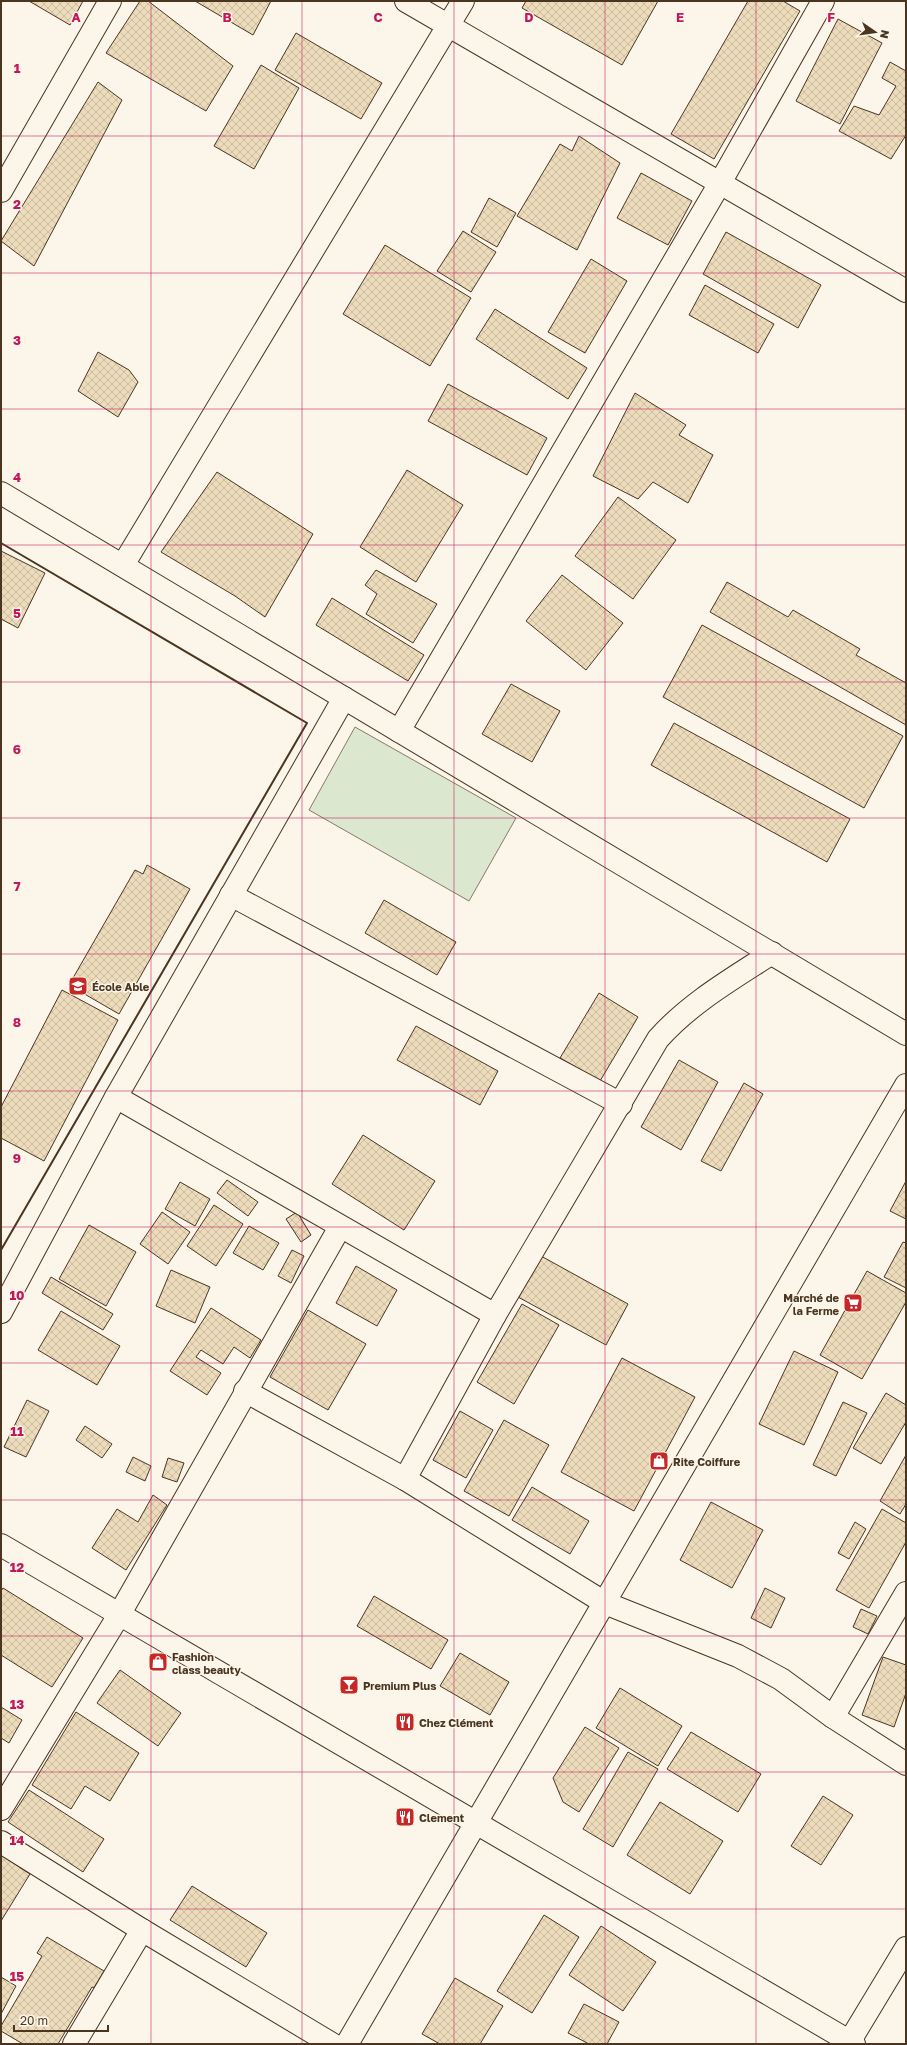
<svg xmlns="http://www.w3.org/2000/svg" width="907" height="2045" font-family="'Golos Text',sans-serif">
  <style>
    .green { fill: #dce7d0; stroke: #887966 }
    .building { fill: url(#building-cross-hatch); stroke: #4a3520 }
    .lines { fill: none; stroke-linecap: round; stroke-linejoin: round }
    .minor-casing { stroke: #4a3520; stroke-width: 24 }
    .minor { stroke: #fbf6e9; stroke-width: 22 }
    .wall { stroke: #4a3520; stroke-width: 2 }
    .grid { fill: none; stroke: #c2185b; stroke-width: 1; stroke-opacity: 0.55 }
    .labels { text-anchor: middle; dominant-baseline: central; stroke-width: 3; stroke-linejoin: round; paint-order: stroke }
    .poi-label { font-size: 11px; font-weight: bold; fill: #4a3520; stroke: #fbf6e9; text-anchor: start }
    .grid-label { font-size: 13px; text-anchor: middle; font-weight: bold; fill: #c2185b; stroke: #fbf6e9; stroke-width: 3; stroke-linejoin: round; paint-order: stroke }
  </style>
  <defs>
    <pattern id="building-cross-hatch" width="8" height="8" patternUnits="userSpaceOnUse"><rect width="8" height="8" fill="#ecdcbc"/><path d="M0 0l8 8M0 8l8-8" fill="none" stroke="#ccbda1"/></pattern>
  </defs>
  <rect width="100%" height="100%" fill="#fbf6e9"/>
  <!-- green -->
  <path class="green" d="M355 727 516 818 469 901 309 810Z"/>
  <!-- building -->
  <g class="building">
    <path d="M29 1H83L70 25Z"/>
    <path d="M140 1H148L233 66 206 111 106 53Z"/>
    <path d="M195 1H271L253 35Z"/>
    <path d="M526 1H658L622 65 522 8Z"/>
    <path d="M748 1H783L800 11 714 159 671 134Z"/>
    <path d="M838 19 882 43 840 124 796 101Z"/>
    <path d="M296 33 382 83 361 119 275 70Z"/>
    <path d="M890 62 906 71V135L891 159 839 131 854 106 879 115 896 86 882 78Z"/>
    <path d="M261 65 299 88 254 169 214 146Z"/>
    <path d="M98 82 122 100 34 266 1 241Z"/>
    <path d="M579 136 620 163 577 250 517 216 560 144 572 151Z"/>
    <path d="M641 173 692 201 668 245 617 218Z"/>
    <path d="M489 198 516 213 497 247 471 232Z"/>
    <path d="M463 231 496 252 471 292 437 271Z"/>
    <path d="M726 232 821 285 798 328 703 274Z"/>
    <path d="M385 245 471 298 430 366 343 314Z"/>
    <path d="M591 259 627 281 585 353 548 332Z"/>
    <path d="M705 285 774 324 758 353 689 315Z"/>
    <path d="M495 309 587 368 568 399 476 339Z"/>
    <path d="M98 352 129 370 138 382 118 417 78 391Z"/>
    <path d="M448 384 547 438 527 475 428 421Z"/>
    <path d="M635 393 686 425 679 435 713 455 688 503 653 482 638 499 593 476Z"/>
    <path d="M407 470 463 505 416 582 360 547Z"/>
    <path d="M217 472 313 534 265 617 235 596 161 552Z"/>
    <path d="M618 497 676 540 633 599 575 556Z"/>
    <path d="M1 551 45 573 18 628 1 619Z"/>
    <path d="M376 570 437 604 413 643 366 614 377 594 365 585Z"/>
    <path d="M562 575 623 623 586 670 526 621Z"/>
    <path d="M727 582 788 617 793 610 860 649 856 655 906 683V725L710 612Z"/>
    <path d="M332 598 424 655 408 681 316 625Z"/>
    <path d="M702 625 903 736 864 808 663 697Z"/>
    <path d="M511 684 560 711 532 762 482 734Z"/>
    <path d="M674 723 850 819 827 862 651 765Z"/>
    <path d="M147 865 190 889 119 1014 69 985 135 870 143 874Z"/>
    <path d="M384 900 456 942 437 975 365 933Z"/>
    <path d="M62 990 118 1020 44 1161 1 1138V1107Z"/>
    <path d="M599 993 638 1017 600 1081 560 1058Z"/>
    <path d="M416 1026 498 1071 480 1105 397 1060Z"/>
    <path d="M679 1060 718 1082 681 1150 641 1127Z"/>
    <path d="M744 1083 763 1094 721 1171 701 1161Z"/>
    <path d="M363 1135 435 1181 404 1230 332 1184Z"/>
    <path d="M227 1180 258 1202 248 1216 217 1193Z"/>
    <path d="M906 1181V1219L890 1211Z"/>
    <path d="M180 1182 210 1199 195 1226 165 1209Z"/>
    <path d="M214 1205 243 1224 216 1266 187 1246Z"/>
    <path d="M162 1212 190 1232 168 1264 140 1244Z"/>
    <path d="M297 1212 311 1235 301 1242 286 1219Z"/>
    <path d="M89 1225 136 1252 106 1306 59 1279Z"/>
    <path d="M249 1226 279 1243 263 1270 233 1253Z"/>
    <path d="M903 1242 906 1243V1288L884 1277Z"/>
    <path d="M292 1250 304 1256 291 1283 278 1276Z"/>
    <path d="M541 1256 628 1304 606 1345 518 1297Z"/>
    <path d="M356 1266 397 1290 377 1326 336 1303Z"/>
    <path d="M171 1270 210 1287 195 1323 156 1306Z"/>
    <path d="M867 1271 906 1293V1302L862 1379 820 1355Z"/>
    <path d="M51 1277 113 1314 103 1330 42 1293Z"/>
    <path d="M522 1304 559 1325 514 1404 477 1382Z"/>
    <path d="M211 1308 261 1340 250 1358 234 1347 223 1364 201 1350 196 1357 221 1373 207 1395 170 1371Z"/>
    <path d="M308 1310 366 1344 328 1410 270 1377Z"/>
    <path d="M61 1311 120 1346 97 1385 38 1350Z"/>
    <path d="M794 1351 838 1372 804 1445 759 1424Z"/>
    <path d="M622 1358 695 1397 634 1511 561 1472Z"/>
    <path d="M886 1393 906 1405V1422L881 1464 853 1448Z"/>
    <path d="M27 1400 49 1411 26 1457 4 1447Z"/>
    <path d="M843 1402 867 1413 836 1476 813 1465Z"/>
    <path d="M460 1411 493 1430 466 1478 433 1460Z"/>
    <path d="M504 1420 549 1445 509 1516 464 1491Z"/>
    <path d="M85 1426 112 1444 102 1458 76 1440Z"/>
    <path d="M906 1455V1504L900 1514 880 1501Z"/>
    <path d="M133 1457 151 1466 145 1481 126 1472Z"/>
    <path d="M168 1458 184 1463 177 1482 162 1477Z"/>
    <path d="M532 1487 589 1521 570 1554 512 1520Z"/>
    <path d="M153 1495 167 1505 126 1570 92 1548 117 1509 138 1522Z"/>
    <path d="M711 1502 763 1530 732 1588 680 1560Z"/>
    <path d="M882 1509 906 1523V1542L869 1608 836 1590Z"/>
    <path d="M855 1522 866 1529 849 1559 838 1553Z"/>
    <path d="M3 1588 83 1638 52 1687 1 1655V1591Z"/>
    <path d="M765 1588 785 1598 771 1628 751 1618Z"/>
    <path d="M374 1596 448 1640 431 1669 357 1626Z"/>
    <path d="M861 1609 877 1616 868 1634 853 1627Z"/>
    <path d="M460 1653 509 1682 490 1715 440 1686Z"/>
    <path d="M883 1657 906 1665V1693L894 1727 862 1715Z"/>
    <path d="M120 1670 181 1713 158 1746 97 1703Z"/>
    <path d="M620 1688 682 1726 658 1766 596 1728Z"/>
    <path d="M1 1707 22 1720 9 1743 1 1738Z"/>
    <path d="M76 1712 139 1753 110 1801 85 1786 71 1809 32 1785Z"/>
    <path d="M585 1727 619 1748 579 1812 563 1802 553 1778Z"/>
    <path d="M691 1732 761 1774 738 1812 667 1769Z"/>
    <path d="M628 1752 658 1769 613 1847 583 1829Z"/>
    <path d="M29 1790 104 1839 83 1872 8 1822Z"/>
    <path d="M823 1796 853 1815 821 1865 791 1846Z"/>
    <path d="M660 1802 723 1841 690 1894 627 1855Z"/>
    <path d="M1 1855 30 1874 1 1921Z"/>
    <path d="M192 1886 267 1933 246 1967 170 1920Z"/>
    <path d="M544 1915 579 1937 532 2013 497 1991Z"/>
    <path d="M601 1926 656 1962 623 2011 569 1975Z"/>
    <path d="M47 1937 104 1971 94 1988 92 1987 58 2044H23L1 2031V2026L42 1956 37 1953Z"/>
    <path d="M1 1977 16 1986 1 2014Z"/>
    <path d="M455 1978 503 2006 480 2044H440L422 2034Z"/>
    <path d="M584 2004 619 2022 607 2044H589L568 2033Z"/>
  </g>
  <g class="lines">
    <defs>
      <g id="minor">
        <path d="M406 1 906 291"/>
        <path d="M1 191 110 1"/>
        <path d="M1 493 906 1034"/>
        <path d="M123 565 463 1"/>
        <path d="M399 731 720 183 823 1"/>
        <path d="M231 895 621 1104"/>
        <path d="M116 1097 495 1315"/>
        <path d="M1 1312 116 1097 344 698"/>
        <path d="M245 1391 405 1479 605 1603 738 1656 781 1679 833 1717 906 1764"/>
        <path d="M405 1479 495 1315 658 1039C690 1003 732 979 772 953"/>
        <path d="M1 1545 854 2044"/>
        <path d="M833 1717 906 1593"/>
        <path d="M1 1809 119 1615 340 1227"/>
        <path d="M1 1842 142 1930 332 2044"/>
        <path d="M74 2044 142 1930"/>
        <path d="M347 2044 906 1085"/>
        <path d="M848 2044 906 1948"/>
      </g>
    </defs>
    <!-- minor casing -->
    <use href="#minor" class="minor-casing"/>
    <!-- minor -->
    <use href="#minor" class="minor"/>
    <!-- wall -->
    <path class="wall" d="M1 543 307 723 1 1250"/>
  </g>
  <!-- grid -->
  <path class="grid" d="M151 1V2044M302 1V2044M454 1V2044M605 1V2044M756 1V2044M1 136H906M1 273H906M1 409H906M1 545H906M1 682H906M1 818H906M1 954H906M1 1091H906M1 1227H906M1 1363H906M1 1500H906M1 1636H906M1 1772H906M1 1909H906"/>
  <!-- icons -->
  <defs>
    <symbol id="school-square" viewBox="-11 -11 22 22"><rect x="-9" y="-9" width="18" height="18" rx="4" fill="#c62828" stroke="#fbf6e9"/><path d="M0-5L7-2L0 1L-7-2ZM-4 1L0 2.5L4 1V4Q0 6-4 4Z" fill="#fff"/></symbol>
    <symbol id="supermarket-square" viewBox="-11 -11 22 22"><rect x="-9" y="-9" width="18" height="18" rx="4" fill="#c62828" stroke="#fbf6e9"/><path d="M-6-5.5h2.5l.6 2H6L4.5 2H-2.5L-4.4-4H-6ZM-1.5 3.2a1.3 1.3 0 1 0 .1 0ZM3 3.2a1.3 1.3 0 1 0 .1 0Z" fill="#fff"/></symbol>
    <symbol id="shop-square" viewBox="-11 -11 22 22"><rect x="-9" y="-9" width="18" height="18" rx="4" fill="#c62828" stroke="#fbf6e9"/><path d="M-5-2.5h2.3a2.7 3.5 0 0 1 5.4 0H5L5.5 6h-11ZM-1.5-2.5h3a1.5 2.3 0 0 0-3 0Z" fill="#fff"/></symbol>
    <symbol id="bar-square" viewBox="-11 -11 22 22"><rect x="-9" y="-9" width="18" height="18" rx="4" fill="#c62828" stroke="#fbf6e9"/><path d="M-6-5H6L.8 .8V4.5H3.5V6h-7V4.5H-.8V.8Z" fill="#fff"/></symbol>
    <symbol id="restaurant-square" viewBox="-11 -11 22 22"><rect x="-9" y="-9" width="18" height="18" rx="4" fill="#c62828" stroke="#fbf6e9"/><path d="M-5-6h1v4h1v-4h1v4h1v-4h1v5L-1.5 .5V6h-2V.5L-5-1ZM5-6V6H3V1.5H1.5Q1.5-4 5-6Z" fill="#fff"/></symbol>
  </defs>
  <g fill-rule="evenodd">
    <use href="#school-square" x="67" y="975" width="22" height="22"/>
    <use href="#supermarket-square" x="842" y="1292" width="22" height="22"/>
    <use href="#shop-square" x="648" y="1450" width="22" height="22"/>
    <use href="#shop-square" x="147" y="1651" width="22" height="22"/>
    <use href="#bar-square" x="338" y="1674" width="22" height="22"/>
    <use href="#restaurant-square" x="394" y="1711" width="22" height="22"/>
    <use href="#restaurant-square" x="394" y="1806" width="22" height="22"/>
  </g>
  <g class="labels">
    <!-- poi labels -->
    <g class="poi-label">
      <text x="92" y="986">École Able</text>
      <text x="839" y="1297" text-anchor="end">Marché de<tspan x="839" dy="13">la Ferme</tspan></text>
      <text x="673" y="1461">Rite Coiffure</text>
      <text x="172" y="1656">Fashion<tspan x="172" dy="13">class beauty</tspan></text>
      <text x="363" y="1685">Premium Plus</text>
      <text x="419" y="1722">Chez Clément</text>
      <text x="419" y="1817">Clement</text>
    </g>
  </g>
  <g class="grid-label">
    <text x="76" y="22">A</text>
    <text x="227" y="22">B</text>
    <text x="378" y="22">C</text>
    <text x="529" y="22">D</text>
    <text x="680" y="22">E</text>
    <text x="831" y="22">F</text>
    <text x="17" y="73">1</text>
    <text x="17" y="209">2</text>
    <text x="17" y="345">3</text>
    <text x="17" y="482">4</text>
    <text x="17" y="618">5</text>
    <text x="17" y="754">6</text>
    <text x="17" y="891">7</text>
    <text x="17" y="1027">8</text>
    <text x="17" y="1163">9</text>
    <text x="17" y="1300">10</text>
    <text x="17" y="1436">11</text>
    <text x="17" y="1572">12</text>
    <text x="17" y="1709">13</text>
    <text x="17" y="1845">14</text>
    <text x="17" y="1981">15</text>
  </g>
  <!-- border -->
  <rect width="907" height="2045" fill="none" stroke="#4a3520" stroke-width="4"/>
  <!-- north arrow -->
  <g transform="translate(875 32) rotate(103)" stroke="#fbf6e9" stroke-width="3" paint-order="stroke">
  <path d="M0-3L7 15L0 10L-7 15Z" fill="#4a3520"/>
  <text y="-6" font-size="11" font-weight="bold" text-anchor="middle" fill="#4a3520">N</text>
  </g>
  <!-- scale -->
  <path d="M14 2025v6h94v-6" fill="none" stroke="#4a3520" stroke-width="2"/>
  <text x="20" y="2025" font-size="12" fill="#4a3520" stroke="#fbf6e9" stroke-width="3" paint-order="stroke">20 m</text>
</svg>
